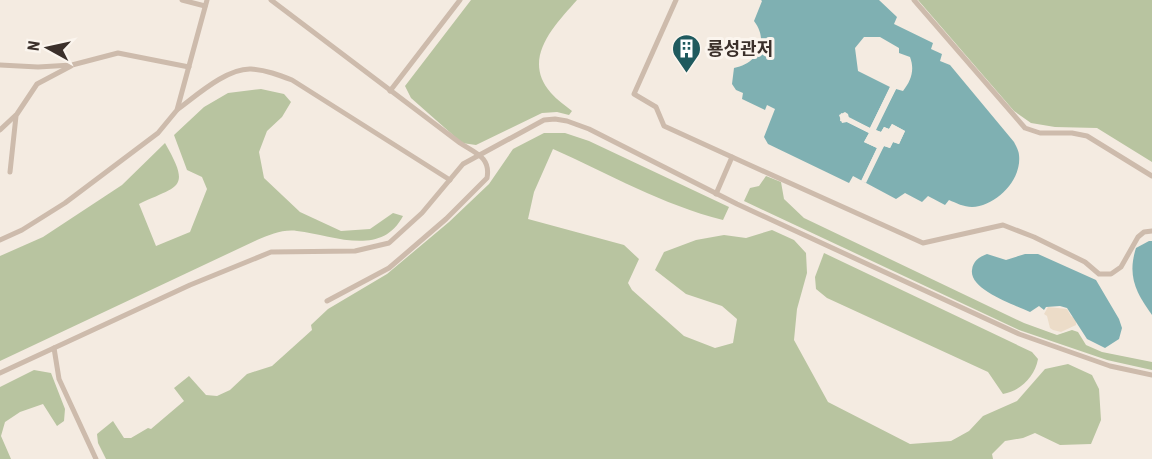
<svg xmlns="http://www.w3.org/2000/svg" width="1152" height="459" font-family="'Roboto Condensed','Noto Sans KR',sans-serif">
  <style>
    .green { fill: #b8c4a0 }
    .plaza { fill: #ecdcc8 }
    .water { fill: #7fb0b2; fill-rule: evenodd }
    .pier { fill: #f4ebe1 }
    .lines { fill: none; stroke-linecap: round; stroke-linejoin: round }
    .service { stroke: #cdbbac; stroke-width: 5 }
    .labels { text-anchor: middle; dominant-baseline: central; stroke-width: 6; stroke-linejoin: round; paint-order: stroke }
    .poi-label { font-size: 18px; font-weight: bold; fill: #3b302b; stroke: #fbf5ee; text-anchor: start }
  </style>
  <rect width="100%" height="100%" fill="#f4ebe1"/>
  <!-- green -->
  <g class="green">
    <path d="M471 0H577C554 26 521 59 551 93 557 100 565 105 572 111L569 115 557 112 542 113 476 145 462 143 411 98 405 86Z"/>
    <path d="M918 0H1152V162L1097 128 1055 127 1031 123 1014 111Z"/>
    <path d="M261 89 284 94 291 102 282 117 267 131 259 152 264 178 300 212 341 231 370 229 393 213 403 216C381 258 333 235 297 231 283 229 270 235 257 240L0 361V256L43 237 122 185 165 143C192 190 178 185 139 204L156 246 190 232 207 189 202 177 187 170 174 135 204 107 228 93Z"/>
    <path d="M544 133H565L589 141 729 207 723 220C663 205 609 174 553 149L534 192 528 219 624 245 639 259 628 283 632 290 684 336 715 348 733 343 737 319 722 306 686 294 655 270 664 252 696 240 724 235 746 238 772 230 794 240 806 253 807 273 797 309 794 340 828 402 910 444 951 441 969 431 983 416 1017 401 1045 369 1068 364 1092 375 1099 389 1101 420 1091 444 1060 445 1035 433 1023 438 1005 441 992 454 993 459H106L98 443 97 434 113 421 124 438H131L148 428 151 429 184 401 174 388 189 376 206 395 217 396 230 390 247 374 272 366 312 330 311 325 328 309 387 274 449 222 489 184 513 149Z"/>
    <path d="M766 176 781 182 784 199 804 218 1024 323 1057 335 1072 330 1078 332 1086 345 1102 352 1152 362V370L1107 360 1019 330 744 201 750 188 759 186Z"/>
    <path d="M824 253 1032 352 1038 359C1035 376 1021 391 1003 394L988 372 827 298 816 289 815 277Z"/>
    <path d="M34 370 51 373 65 409 64 421 57 426 43 404 20 412 5 422 1 436 11 459H0V387Z"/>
  </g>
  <!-- plaza -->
  <path class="plaza" d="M1048 307 1067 309 1071 316 1076 319V325L1061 332 1053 330 1050 328 1047 316 1044 314Z"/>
  <!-- water -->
  <g class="water">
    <path d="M761 0H879L897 17 894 24 933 43 931 49 942 54 940 61 950 65 1014 142C1016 146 1019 151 1019 155 1022 180 996 206 972 207 964 207 956 203 949 200L945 205 928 196 922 202 905 193 896 199 853 176 849 183 768 144 764 137 775 109 767 105 765 110 742 99 743 93 736 90 732 84 734 68C757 64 770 42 754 21L762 1ZM864 37H880L899 48V53L910 57C915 70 911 81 903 91L896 89 875 130 881 132 884 127 889 129 892 124 905 131 899 144 893 142 890 148 884 146 862 180 877 148 864 142 869 133 847 122 840 121 841 113 870 128 890 87 858 71 855 48Z"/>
    <path d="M1149 241H1152V315C1136 293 1127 276 1136 248Z"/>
    <path d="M987 254 1006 260 1025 254H1038L1096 280 1119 319 1122 328 1119 339 1105 348 1087 339 1067 308 1060 306 1046 307 1044 310 1039 306 1030 312C1015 305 969 290 972 270 973 261 979 257 987 254Z"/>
  </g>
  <!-- pier -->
  <path class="pier" d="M890 87 892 88 886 101 893 88 896 89 876 130 881 132 884 127 889 129 892 124 905 131 899 144 893 142 890 148 884 146 866 183 861 181 877 148 864 142 869 133 847 122 842 123 839 115 845 112 848 114 849 118 870 128Z"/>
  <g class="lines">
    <!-- service -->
    <g class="service">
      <path d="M182 0 205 6"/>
      <path d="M271 0 460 143C475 153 491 157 487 178L446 219 389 268 327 301"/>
      <path d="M676 0 634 94 656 107 664 126 732 157 716 194"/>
      <path d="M914 0 1025 128 1040 133H1072L1087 136 1152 176"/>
      <path d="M0 65 38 67 72 65 118 53 189 67"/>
      <path d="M390 91 460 0"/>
      <path d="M178 109C197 95 227 68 251 69 266 70 279 75 292 80L450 180"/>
      <path d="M0 130 17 114 37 84 71 66"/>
      <path d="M732 157 923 243 1003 225 1034 237 1085 262 1099 274H1111L1121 267 1138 237 1144 232 1152 231"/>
      <path d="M10 172 16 116"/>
      <path d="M0 240 22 230 65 203 158 133 177 110 207 0"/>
      <path d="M54 348 59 379 96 459"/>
      <path d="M0 373 190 285 271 252 355 251 389 243 422 213 463 164 544 120 555 119 567 121 589 129 737 204 1019 334 1110 366 1152 375"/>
    </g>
  </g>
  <!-- icons -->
  <defs>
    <symbol id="building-pin" viewBox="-11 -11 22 30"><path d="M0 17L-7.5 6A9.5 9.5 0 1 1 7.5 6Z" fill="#1f5a5e" stroke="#fbf5ee"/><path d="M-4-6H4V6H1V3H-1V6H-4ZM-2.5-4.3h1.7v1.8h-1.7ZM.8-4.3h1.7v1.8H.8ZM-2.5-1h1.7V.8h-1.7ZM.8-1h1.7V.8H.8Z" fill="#fff"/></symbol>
  </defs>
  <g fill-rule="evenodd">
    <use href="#building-pin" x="670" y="32" width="33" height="45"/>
  </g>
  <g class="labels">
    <!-- poi labels -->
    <g class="poi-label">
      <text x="707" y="48">룡성관저</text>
    </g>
  </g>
  <!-- north arrow -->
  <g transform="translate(48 48) rotate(278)" stroke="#fbf5ee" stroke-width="4.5" paint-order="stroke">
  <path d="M0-4.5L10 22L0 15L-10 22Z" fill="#3b302b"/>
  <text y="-9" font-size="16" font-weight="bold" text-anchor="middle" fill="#3b302b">N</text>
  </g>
</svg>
